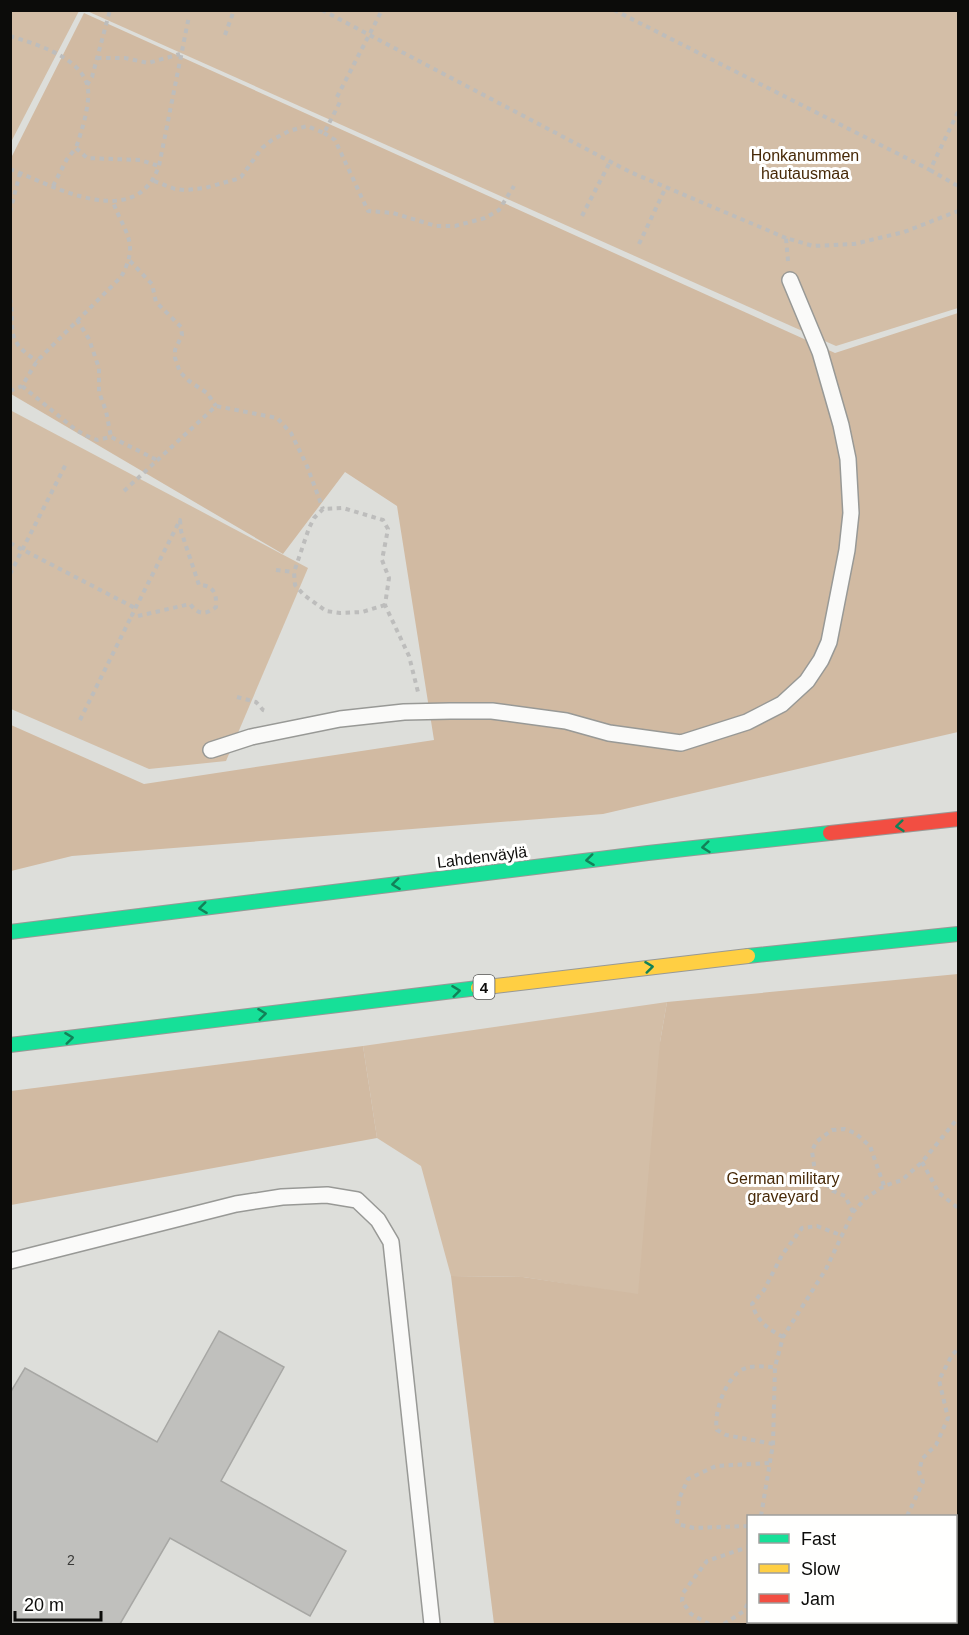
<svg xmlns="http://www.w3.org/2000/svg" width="969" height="1635" font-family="Arial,sans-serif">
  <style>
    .green { fill: #d3bea7 }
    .forest { fill: #d1baa2; fill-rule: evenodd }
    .building { fill: #c0c0bd; stroke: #a7a7a4; stroke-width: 1.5 }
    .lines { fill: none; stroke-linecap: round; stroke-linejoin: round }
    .lane-casing { stroke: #989996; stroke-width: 18 }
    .fast-casing { stroke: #989996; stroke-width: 16 }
    .slow-casing { stroke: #989996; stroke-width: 16 }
    .jam-casing { stroke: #989996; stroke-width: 16 }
    .path { stroke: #bdbdbc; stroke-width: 4; stroke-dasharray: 4.5 4.5; stroke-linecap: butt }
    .lane { stroke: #fafaf9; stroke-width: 15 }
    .fast { stroke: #16e098; stroke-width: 14 }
    .slow { stroke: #ffcf43; stroke-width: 14 }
    .jam { stroke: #f24e42; stroke-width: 14 }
    .oneway { stroke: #128158 }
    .labels { text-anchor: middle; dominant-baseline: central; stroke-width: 6; stroke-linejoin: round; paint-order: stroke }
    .number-label { font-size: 14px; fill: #393937 }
    .shield { fill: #fffffe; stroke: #555553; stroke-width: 1.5 }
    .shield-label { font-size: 15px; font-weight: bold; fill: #0c0c0a }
    .park-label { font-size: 16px; fill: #472907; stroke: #fffffe }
    .street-label { font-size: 16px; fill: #0c0c0a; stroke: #fffffe }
  </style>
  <rect width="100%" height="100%" fill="#dddeda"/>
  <!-- green -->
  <g class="green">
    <path d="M11 10 79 11 11 142 10 11Z"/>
    <path d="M87 11H958V308L836 346Z"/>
    <path d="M10 410 308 568 226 761 149 769 11 709Z"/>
    <path d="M667 1002 660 1042 748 1516V1622H956L958 1624H609L638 1295 523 1277 451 1276 421 1166 377 1138 363 1046Z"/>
  </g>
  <!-- forest -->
  <g class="forest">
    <path d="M84 13 835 353 958 313V732L603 814 72 856 11 871V725L144 784 434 740 397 506 345 472 283 554 11 394 10 160Z"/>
    <path d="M958 974V1624H494L451 1276 523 1277 638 1294 660 1042 667 1002ZM748 1516H956V1622H748Z"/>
    <path d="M363 1046 377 1138 11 1205V1091Z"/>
  </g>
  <!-- building -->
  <path class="building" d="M219 1331 284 1367 221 1481 346 1551 310 1616 170 1538 120 1624H10V1393L25 1368 157 1442Z"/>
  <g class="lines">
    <defs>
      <g id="lane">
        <path d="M211 750 251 737 340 719 404 712 450 711H492L566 721 609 733 681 743 747 722 782 704 807 681 821 660 829 642 847 550 851 513 848 459 841 425 820 352 790 280"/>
        <path d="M10 1261 236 1204 282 1197 327 1195 357 1200 378 1220 391 1242 432 1624"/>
      </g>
      <g id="fast">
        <path d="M10 932 648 853 830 833"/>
        <path d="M748 956 958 934"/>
        <path d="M10 1045 478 988"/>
      </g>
      <path id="slow" d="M478 988 748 956"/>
      <path id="jam" d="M830 833 958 819"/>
    </defs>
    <!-- lane casing -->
    <use href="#lane" class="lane-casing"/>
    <!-- fast casing -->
    <use href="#fast" class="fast-casing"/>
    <!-- slow casing -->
    <use href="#slow" class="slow-casing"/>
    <!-- jam casing -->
    <use href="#jam" class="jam-casing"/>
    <!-- path -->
    <g class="path">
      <path d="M322 10 630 172 786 238"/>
      <path d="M614 10 930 170 958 112"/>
      <path d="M225 35 234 10"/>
      <path d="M10 36C35 44 78 56 87 84 92 100 81 133 76 148"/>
      <path d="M97 58H125L148 63 180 54"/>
      <path d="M87 85 92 77 110 10"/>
      <path d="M337 97 382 10"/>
      <path d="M324 133 335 140 368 211 393 213 436 226H455L485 218 499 210 514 186"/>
      <path d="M10 169C54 186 135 233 159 166L189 16"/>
      <path d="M930 170 958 186"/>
      <path d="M154 181 175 189 185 190 205 188 237 179 241 177 262 148 272 140 289 131 307 126 324 133 341 100"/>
      <path d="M53 186 67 159 76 148 87 158 140 160 159 166"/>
      <path d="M10 212 20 173"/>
      <path d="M582 216 610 162"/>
      <path d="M639 244 666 187"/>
      <path d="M130 261 152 284 156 302 181 327 182 335 175 350V358L180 372 189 381 207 393 216 406"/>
      <path d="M788 261 786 238 813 246 854 244 904 232 958 211"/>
      <path d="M10 298C16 331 3 339 37 361"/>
      <path d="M77 320 89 339 99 368V392L106 411 111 437"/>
      <path d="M22 386 76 430 87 436 97 440 111 437 157 460"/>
      <path d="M10 391 22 386 37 361 121 277C140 243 125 234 113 202"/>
      <path d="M124 491 216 406 277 418 291 433 307 466 323 509"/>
      <path d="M180 520 181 531 199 585C213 585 217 593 216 607 206 615 198 615 190 604L138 616 132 615Z"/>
      <path d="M10 543 135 608"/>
      <path d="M276 570 294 572"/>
      <path d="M10 574 67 462"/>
      <path d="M385 605 362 612 340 613 326 611 304 595 295 585 294 572 309 528 314 518 323 509 343 508 383 520 388 529 382 560 389 578 385 605 409 656 418 692"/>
      <path d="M237 697 256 702 263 710 266 711"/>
      <path d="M80 720 132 615"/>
      <path d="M922 1162 939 1193 958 1208"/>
      <path d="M853 1212 845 1196 833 1191 815 1172 812 1151 816 1142 832 1130 844 1129 855 1133 870 1146 884 1186"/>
      <path d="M783 1337C768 1329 757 1321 752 1304L764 1290 782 1255 802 1228 817 1226 843 1236"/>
      <path d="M773 1444 726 1435 717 1430C713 1412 727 1374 746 1368 754 1365 767 1367 775 1367"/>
      <path d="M761 1516 773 1444 775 1367 783 1337 826 1269 853 1212 866 1198 884 1186 902 1180 922 1162 958 1118"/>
      <path d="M907 1516 923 1482 919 1472 922 1459 936 1445 948 1418 939 1380 952 1355 958 1349"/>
      <path d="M748 1526 694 1528 677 1524 679 1499 688 1479 716 1466 769 1463"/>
      <path d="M956 1601 958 1600"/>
      <path d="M814 1622 815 1624"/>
      <path d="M947 1622V1624"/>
      <path d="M709 1624 691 1614 682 1601 683 1593 707 1561 748 1547"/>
      <path d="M724 1624 744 1611 748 1603"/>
      <path d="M872 1624 875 1622"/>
    </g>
    <!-- lane -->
    <use href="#lane" class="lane"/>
    <!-- fast -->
    <use href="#fast" class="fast"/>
    <!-- slow -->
    <use href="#slow" class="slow"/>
    <!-- jam -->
    <use href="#jam" class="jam"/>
  </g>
  <!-- one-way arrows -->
  <defs><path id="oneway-chevron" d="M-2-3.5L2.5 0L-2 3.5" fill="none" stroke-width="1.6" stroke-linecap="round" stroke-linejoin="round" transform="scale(1.5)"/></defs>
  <g class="oneway">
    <use href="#oneway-chevron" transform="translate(900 826) rotate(174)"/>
    <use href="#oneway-chevron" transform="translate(706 847) rotate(174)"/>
    <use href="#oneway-chevron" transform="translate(590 860) rotate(173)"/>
    <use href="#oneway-chevron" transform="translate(396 884) rotate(173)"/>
    <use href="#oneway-chevron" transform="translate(203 908) rotate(173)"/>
    <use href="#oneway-chevron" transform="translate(649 967) rotate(-7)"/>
    <use href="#oneway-chevron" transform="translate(456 991) rotate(-7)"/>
    <use href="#oneway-chevron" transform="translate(262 1014) rotate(-7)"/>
    <use href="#oneway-chevron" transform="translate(69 1038) rotate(-7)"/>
  </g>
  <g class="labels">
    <!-- number labels -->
    <g class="number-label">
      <text x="71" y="1560">2</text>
    </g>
    <!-- shield labels -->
    <rect class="shield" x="473.5" y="975" width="21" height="24" rx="4.5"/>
    <g class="shield-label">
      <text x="484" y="987">4</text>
    </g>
    <!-- park labels -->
    <g class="park-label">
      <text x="805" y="155">Honkanummen<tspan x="805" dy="18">hautausmaa</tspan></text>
      <text x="783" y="1178">German military<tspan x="783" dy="18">graveyard</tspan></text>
    </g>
    <!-- street labels -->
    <g class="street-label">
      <text transform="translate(482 857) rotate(-7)">Lahdenväylä</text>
    </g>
  </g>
  <!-- border -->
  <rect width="969" height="1635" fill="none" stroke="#0c0c0a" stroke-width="24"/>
  <!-- legend -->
  <rect x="747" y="1515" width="210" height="108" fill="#fffffe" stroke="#9e9e9c" stroke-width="1.5"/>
  <rect x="759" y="1534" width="30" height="9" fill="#16e098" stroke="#9e9e9c" stroke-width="1.5"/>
  <text x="801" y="1545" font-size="18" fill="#0c0c0a">Fast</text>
  <rect x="759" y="1564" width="30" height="9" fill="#ffcf43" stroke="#9e9e9c" stroke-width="1.5"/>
  <text x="801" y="1575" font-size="18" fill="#0c0c0a">Slow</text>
  <rect x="759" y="1594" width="30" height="9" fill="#f24e42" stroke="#9e9e9c" stroke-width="1.5"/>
  <text x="801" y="1605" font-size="18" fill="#0c0c0a">Jam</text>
  <!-- scale -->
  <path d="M15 1611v9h86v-9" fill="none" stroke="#0c0c0a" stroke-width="3"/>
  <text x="24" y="1611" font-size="18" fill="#0c0c0a" stroke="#fffffe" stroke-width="4.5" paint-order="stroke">20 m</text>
</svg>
